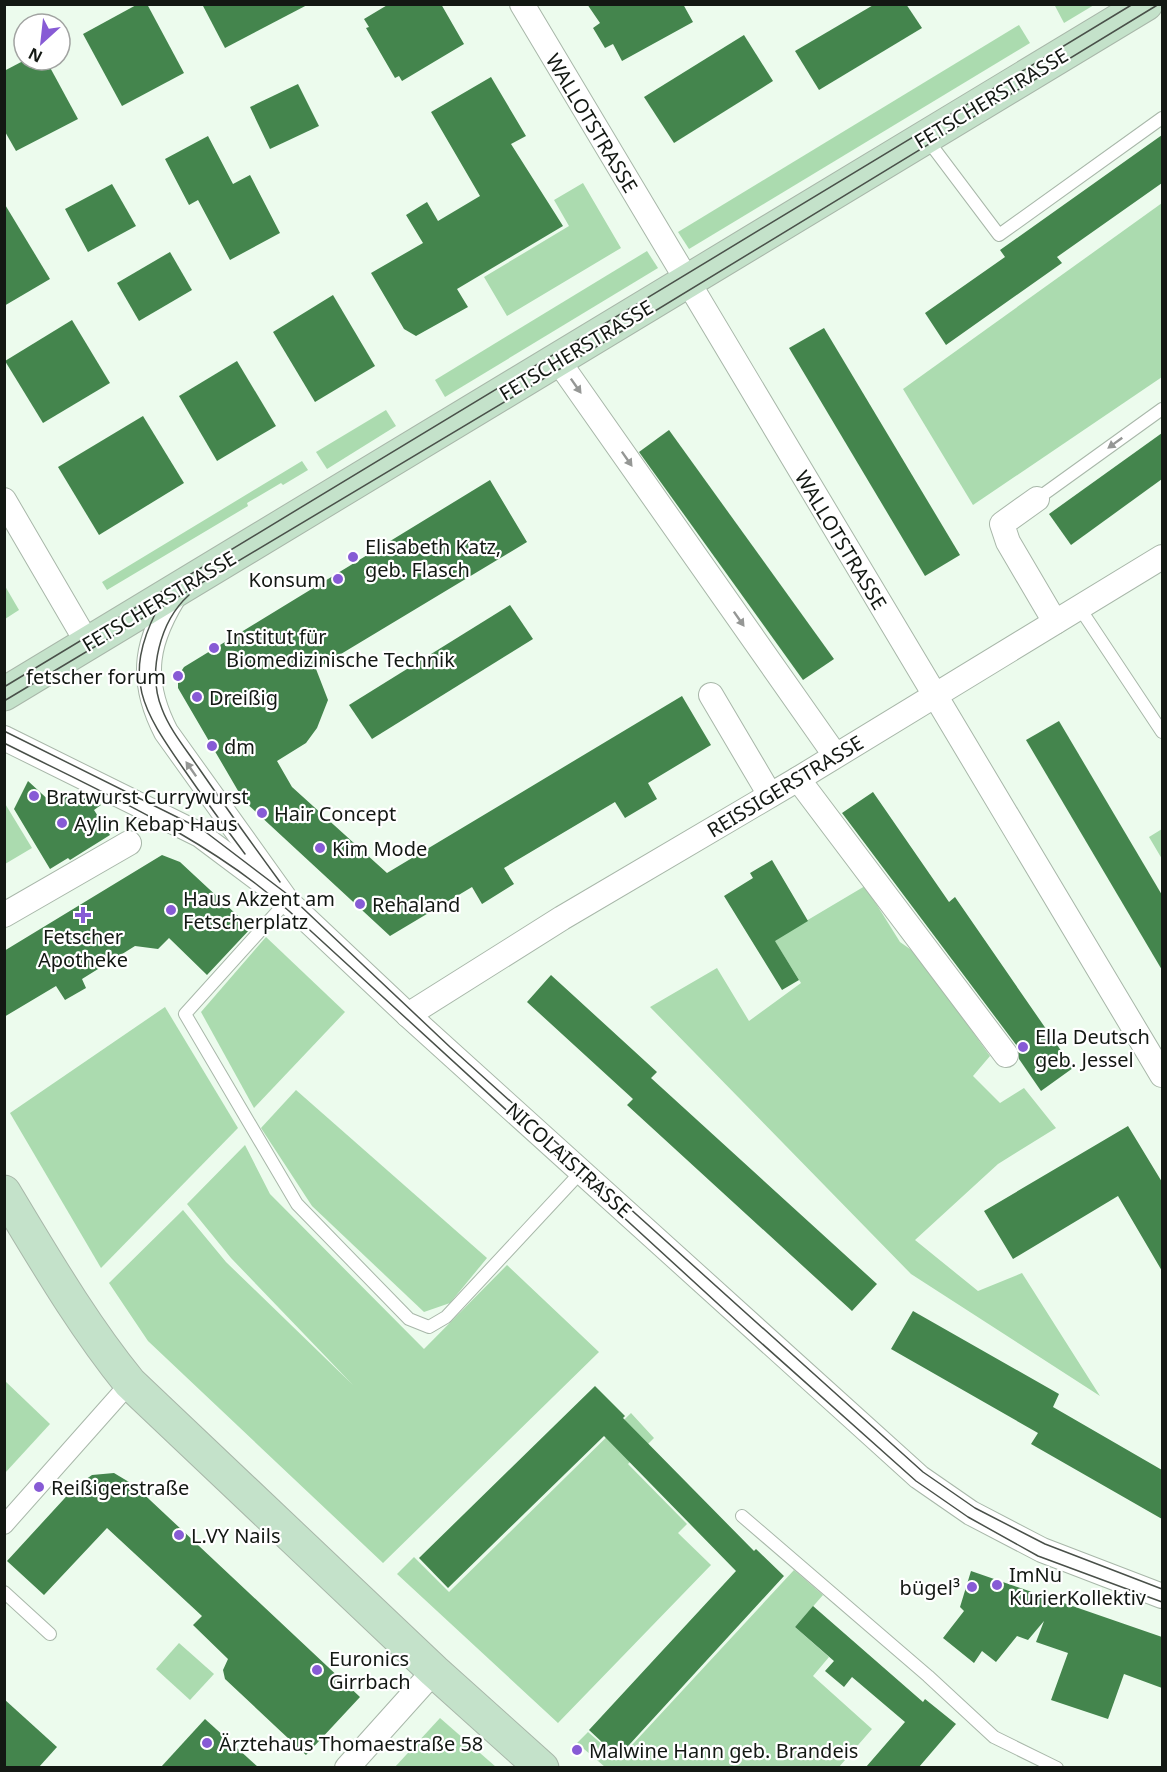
<svg xmlns="http://www.w3.org/2000/svg" width="1167" height="1772" font-family="'Noto Sans',sans-serif">
  <style>
    .green { fill: #abdbaf }
    .building { fill: #44854d }
    .lines { fill: none; stroke-linecap: round; stroke-linejoin: round }
    .service-casing { stroke: #a8b7a9; stroke-width: 14 }
    .pedestrian-casing { stroke: #a8b7a9; stroke-width: 20 }
    .minor-casing { stroke: #a8b7a9; stroke-width: 26 }
    .secondary-casing { stroke: #a8b7a9; stroke-width: 35 }
    .service { stroke: #fff; stroke-width: 12 }
    .pedestrian { stroke: #fff; stroke-width: 18 }
    .minor { stroke: #fff; stroke-width: 24 }
    .secondary { stroke: #c4e2ca; stroke-width: 33 }
    .tram { stroke: #495049; stroke-width: 1.5 }
    .oneway { fill: #959795 }
    .poi-dot { fill: #875bd5; stroke: #fff; stroke-width: 2 }
    .labels { text-anchor: middle; dominant-baseline: central; stroke-width: 4.5; stroke-linejoin: round; paint-order: stroke }
    .street-label { font-size: 20px; fill: #131813; stroke: #fff }
    .poi-label { font-size: 20px; fill: #131813; stroke: #fff; text-anchor: start }
  </style>
  <rect width="100%" height="100%" fill="#ecfbed"/>
  <!-- green -->
  <g class="green">
    <path d="M1054 4H1094V5L1064 23Z"/>
    <path d="M1019 25 1030 43 689 249 678 232Z"/>
    <path d="M583 183 621 248 507 316 484 277 569 226 554 200Z"/>
    <path d="M1162 203V377L973 505 903 389Z"/>
    <path d="M647 251 658 268 445 397 435 380Z"/>
    <path d="M386 410 396 426 327 469 316 452Z"/>
    <path d="M302 461 308 470 283 485 281 483 247 503 248 506 107 590 102 582Z"/>
    <path d="M5 586 19 610 5 619H4Z"/>
    <path d="M4 802 32 848 5 864H4Z"/>
    <path d="M1162 829V859L1149 837Z"/>
    <path d="M865 886 900 942 917 954 990 1056 973 1076 1000 1103 1024 1088 1056 1128 998 1164 915 1240 978 1291 1022 1273 1100 1396 911 1274 650 1007 717 968 749 1021 801 983 774 940Z"/>
    <path d="M266 937 345 1012 254 1108 201 1012Z"/>
    <path d="M165 1007 238 1128 101 1268 10 1113Z"/>
    <path d="M296 1090 487 1258 450 1303 424 1312 312 1206 261 1128Z"/>
    <path d="M245 1145 270 1194 424 1349 507 1265 599 1352 383 1563 148 1341 109 1283 183 1210 226 1262 353 1385 231 1258 187 1204Z"/>
    <path d="M4 1380 50 1424 5 1473 4 1472Z"/>
    <path d="M631 1413 654 1438 628 1464 687 1524 678 1533 711 1565 558 1723 397 1574 414 1557 449 1592Z"/>
    <path d="M794 1570 823 1595 795 1627 829 1657 813 1676 872 1729 839 1767H605L577 1743 588 1732 619 1759Z"/>
    <path d="M179 1643 214 1674 190 1700 156 1669Z"/>
    <path d="M440 1718 496 1767H395Z"/>
  </g>
  <!-- building -->
  <g class="building">
    <path d="M138 4H147L184 73 122 106 83 34Z"/>
    <path d="M202 4H309L225 48Z"/>
    <path d="M389 4H441L464 44 402 81 399 76 395 78 366 28 369 27 364 19Z"/>
    <path d="M587 4H683L693 22 622 61 613 44 605 48 593 28 600 23Z"/>
    <path d="M875 4H906L922 28 819 90 795 51Z"/>
    <path d="M744 35 773 81 674 143 644 97Z"/>
    <path d="M25 60H46L78 119 16 151 4 130V71Z"/>
    <path d="M491 77 526 136 511 144 563 226 457 289 468 307 416 336 404 329 371 273 423 243 406 215 427 202 438 221 480 196 431 112Z"/>
    <path d="M298 84 319 126 270 149 250 107Z"/>
    <path d="M1162 135V183L1057 257 1062 263 946 345 925 313 1005 257 1000 250Z"/>
    <path d="M208 136 233 184 250 175 280 233 230 260 198 200 189 205 165 159Z"/>
    <path d="M112 184 136 226 88 252 65 209Z"/>
    <path d="M4 203 50 279 4 306Z"/>
    <path d="M170 252 192 290 139 321 117 283Z"/>
    <path d="M333 295 375 366 315 402 273 332Z"/>
    <path d="M72 320 110 383 43 423 5 361Z"/>
    <path d="M824 328 960 555 925 576 789 348Z"/>
    <path d="M237 361 276 426 217 461 179 396Z"/>
    <path d="M143 416 184 483 99 535 58 467Z"/>
    <path d="M669 430 834 659 803 680 639 452Z"/>
    <path d="M1162 433V479L1071 545 1049 514Z"/>
    <path d="M490 480 527 542 316 669 328 700 317 728 306 743 277 761 292 787 387 873 682 696 711 745 648 783 657 799 625 818 615 802 504 868 514 884 482 904 472 887 390 936 244 801 178 688V676L184 667Z"/>
    <path d="M510 605 533 639 372 739 349 705Z"/>
    <path d="M1059 721 1162 895V970L1026 740Z"/>
    <path d="M28 781 54 805 72 793 101 805 94 810 110 835 70 860 68 858 50 869 14 809Z"/>
    <path d="M873 792 949 902 955 897 1073 1068 1041 1091 1019 1059 1017 1046 842 813Z"/>
    <path d="M162 855 180 862 251 928 207 975 169 938 158 949 135 946 82 979 86 988 65 1000 56 986 4 1017V951Z"/>
    <path d="M772 860 808 921 775 941 799 980 782 990 724 896 753 878 750 873Z"/>
    <path d="M551 975 657 1072 651 1078 877 1284 852 1311 627 1105 633 1099 527 1002Z"/>
    <path d="M1128 1126 1162 1182V1271L1118 1196 1013 1259 984 1211Z"/>
    <path d="M913 1311 1059 1394 1053 1407 1162 1470V1519L1031 1444 1038 1433 891 1349Z"/>
    <path d="M595 1386 625 1416 623 1418 754 1551 756 1549 784 1576 618 1757 589 1730 736 1571 604 1436 448 1588 419 1558Z"/>
    <path d="M114 1473 134 1485 360 1697 306 1755 225 1679 223 1670 228 1659 193 1625 202 1616 107 1528 44 1595 7 1561 75 1487 92 1475Z"/>
    <path d="M971 1571 1162 1637V1688L1124 1674 1108 1719 1051 1700 1068 1653 1036 1642 1044 1621 1028 1640 1017 1636 996 1662 982 1651 974 1663 943 1638 964 1611 960 1607Z"/>
    <path d="M813 1606 923 1702 925 1699 956 1724 919 1767H866L905 1722 852 1677 844 1687 825 1671 834 1661 795 1627Z"/>
    <path d="M4 1699 57 1747 39 1767H4Z"/>
    <path d="M205 1719 258 1767H161Z"/>
  </g>
  <g class="lines">
    <defs>
      <g id="service">
        <path d="M926 138 999 235 1162 118"/>
        <path d="M1037 499 1162 409"/>
        <path d="M1079 607 1162 732"/>
        <path d="M287 901 185 1014 297 1204 409 1319 429 1327 446 1317 581 1172"/>
        <path d="M742 1516 928 1676 994 1737 1057 1768"/>
        <path d="M4 1592 50 1634"/>
      </g>
      <path id="pedestrian" d="M4 1525 130 1383"/>
      <g id="minor">
        <path d="M522 4 1162 1075"/>
        <path d="M559 362 835 755"/>
        <path d="M1037 499 1002 524 1008 542 1055 622"/>
        <path d="M4 500 88 644"/>
        <path d="M179 589C146 639 138 678 166 732L287 901 408 1015 919 1477 971 1513 1042 1550 1162 1596"/>
        <path d="M711 695 770 795"/>
        <path d="M4 738 200 835 264 883"/>
        <path d="M798 779 1006 1055"/>
        <path d="M4 915 129 843"/>
        <path d="M408 1015 562 918 798 779 1162 557"/>
        <path d="M347 1768 434 1671"/>
      </g>
      <g id="secondary">
        <path d="M4 694 1146 4"/>
        <path d="M4 1192C44 1258 82 1324 130 1383L434 1671 542 1768"/>
      </g>
    </defs>
    <!-- service casing -->
    <use href="#service" class="service-casing"/>
    <!-- pedestrian casing -->
    <use href="#pedestrian" class="pedestrian-casing"/>
    <!-- minor casing -->
    <use href="#minor" class="minor-casing"/>
    <!-- secondary casing -->
    <use href="#secondary" class="secondary-casing"/>
    <!-- service -->
    <use href="#service" class="service"/>
    <!-- pedestrian -->
    <use href="#pedestrian" class="pedestrian"/>
    <!-- minor -->
    <use href="#minor" class="minor"/>
    <!-- secondary -->
    <use href="#secondary" class="secondary"/>
    <!-- tram -->
    <g class="tram">
      <path d="M189 595C160 621 147 672 162 709 170 730 185 748 198 767 225 806 252 844 280 882"/>
      <path d="M157 610C122 679 143 710 183 768 203 797 224 826 245 854"/>
      <path d="M4 687 1133 4"/>
      <path d="M4 701 563 367 1159 4"/>
      <path d="M4 731 203 830 291 897 450 1047 923 1472 975 1508 1045 1544 1162 1589"/>
      <path d="M4 743C103 793 206 837 289 911L740 1324 916 1481 968 1517 1038 1556 1162 1602"/>
    </g>
  </g>
  <!-- one-way arrows -->
  <defs><path id="oneway-solid" d="M-6-.8H1V-3.2L6.5 0L1 3.2V.8H-6Z" transform="scale(1.5)"/></defs>
  <g class="oneway">
    <use href="#oneway-solid" transform="translate(576 386) rotate(55)"/>
    <use href="#oneway-solid" transform="translate(1115 443) rotate(144)"/>
    <use href="#oneway-solid" transform="translate(627 459) rotate(55)"/>
    <use href="#oneway-solid" transform="translate(739 619) rotate(55)"/>
    <use href="#oneway-solid" transform="translate(191 769) rotate(-125)"/>
  </g>
  <!-- markers -->
  <g class="poi-dot">
    <circle cx="353" cy="557" r="6"/>
    <circle cx="338" cy="579" r="6"/>
    <circle cx="214" cy="648" r="6"/>
    <circle cx="178" cy="676" r="6"/>
    <circle cx="197" cy="697" r="6"/>
    <circle cx="212" cy="746" r="6"/>
    <circle cx="34" cy="796" r="6"/>
    <circle cx="262" cy="813" r="6"/>
    <circle cx="62" cy="823" r="6"/>
    <circle cx="320" cy="848" r="6"/>
    <circle cx="360" cy="904" r="6"/>
    <circle cx="171" cy="910" r="6"/>
    <path d="M80 906h6v6h6v6h-6v6h-6v-6h-6v-6h6z"/>
    <circle cx="1023" cy="1047" r="6"/>
    <circle cx="39" cy="1487" r="6"/>
    <circle cx="179" cy="1535" r="6"/>
    <circle cx="997" cy="1585" r="6"/>
    <circle cx="972" cy="1587" r="6"/>
    <circle cx="317" cy="1670" r="6"/>
    <circle cx="207" cy="1743" r="6"/>
    <circle cx="577" cy="1750" r="6"/>
  </g>
  <g class="labels">
    <!-- street labels -->
    <g class="street-label">
      <text transform="translate(991 98) rotate(-31)">FETSCHERSTRASSE</text>
      <text transform="translate(592 123) rotate(59)">WALLOTSTRASSE</text>
      <text transform="translate(576 350) rotate(-31)">FETSCHERSTRASSE</text>
      <text transform="translate(841 540) rotate(59)">WALLOTSTRASSE</text>
      <text transform="translate(159 601) rotate(-31)">FETSCHERSTRASSE</text>
      <text transform="translate(785 786) rotate(-31)">REISSIGERSTRASSE</text>
      <text transform="translate(569 1160) rotate(42)">NICOLAISTRASSE</text>
    </g>
    <!-- poi labels -->
    <g class="poi-label">
      <text x="365" y="546">Elisabeth Katz,<tspan x="365" dy="23">geb. Flasch</tspan></text>
      <text x="326" y="579" text-anchor="end">Konsum</text>
      <text x="226" y="636">Institut für<tspan x="226" dy="23">Biomedizinische Technik</tspan></text>
      <text x="166" y="676" text-anchor="end">fetscher forum</text>
      <text x="209" y="697">Dreißig</text>
      <text x="224" y="746">dm</text>
      <text x="46" y="796">Bratwurst Currywurst</text>
      <text x="274" y="813">Hair Concept</text>
      <text x="74" y="823">Aylin Kebap Haus</text>
      <text x="332" y="848">Kim Mode</text>
      <text x="183" y="898">Haus Akzent am<tspan x="183" dy="23">Fetscherplatz</tspan></text>
      <text x="372" y="904">Rehaland</text>
      <text x="83" y="936" text-anchor="middle">Fetscher<tspan x="83" dy="23">Apotheke</tspan></text>
      <text x="1035" y="1036">Ella Deutsch<tspan x="1035" dy="23">geb. Jessel</tspan></text>
      <text x="51" y="1487">Reißigerstraße</text>
      <text x="191" y="1535">L.VY Nails</text>
      <text x="1009" y="1574">ImNu<tspan x="1009" dy="23">KurierKollektiv</tspan></text>
      <text x="960" y="1587" text-anchor="end">bügel³</text>
      <text x="329" y="1658">Euronics<tspan x="329" dy="23">Girrbach</tspan></text>
      <text x="219" y="1743">Ärztehaus Thomaestraße 58</text>
      <text x="589" y="1750">Malwine Hann geb. Brandeis</text>
    </g>
  </g>
  <!-- border -->
  <rect width="1167" height="1772" fill="none" stroke="#131813" stroke-width="12"/>
  <!-- north arrow -->
  <g transform="translate(42 42) rotate(207)"><circle r="28" fill="#ffffff" stroke="#a1a3a1" stroke-width="1.5"/>
  <path d="M0-4.5L10 22L0 15L-10 22Z" fill="#875bd5"/>
  <text y="-9" font-size="16" font-weight="bold" text-anchor="middle" fill="#131813">N</text>
  </g>
</svg>
